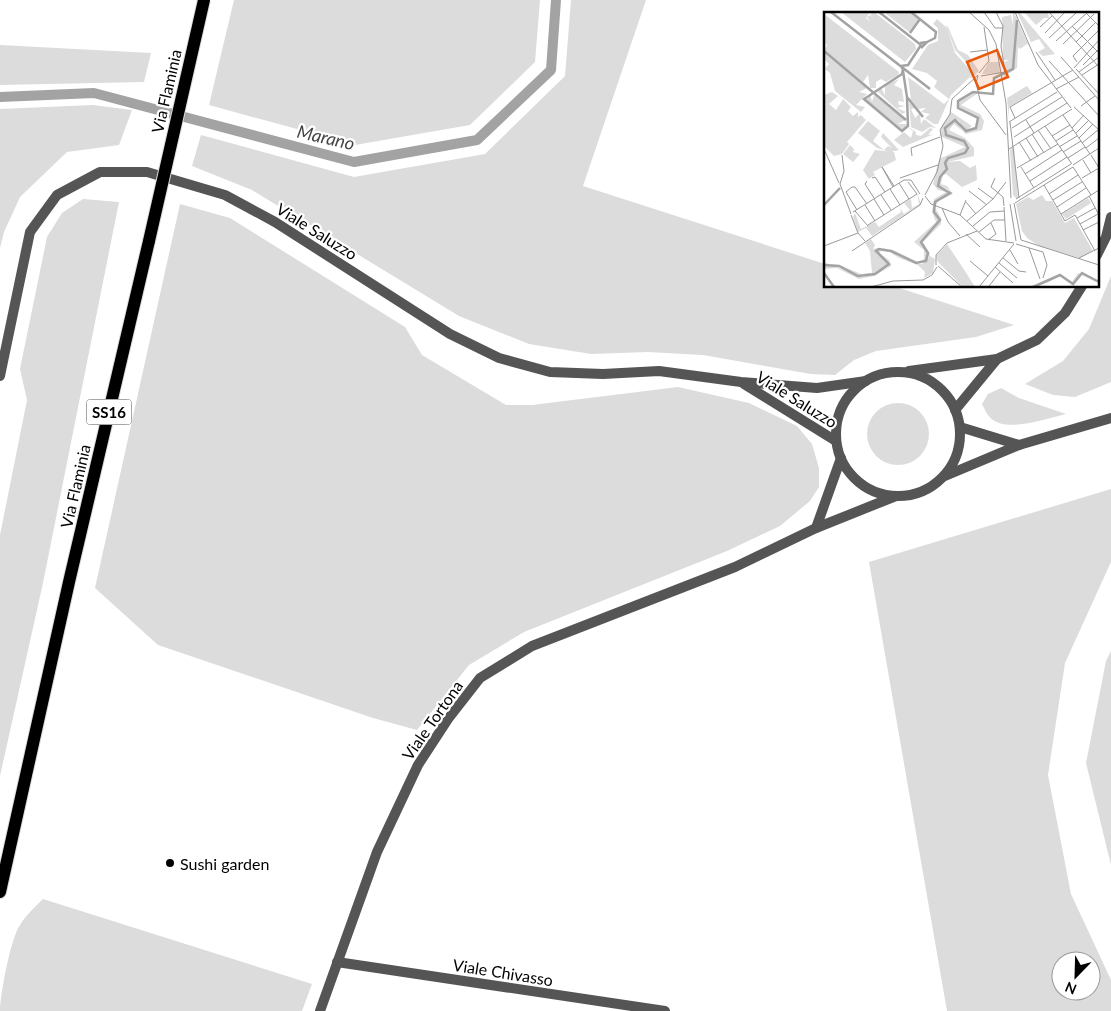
<svg xmlns="http://www.w3.org/2000/svg" width="1111" height="1011" font-family="Lato,sans-serif">
  <style>
    .green { fill: #dcdcdc; fill-rule: evenodd }
    .lines { fill: none; stroke-linecap: round; stroke-linejoin: round }
    .stream { stroke: #a3a3a3; stroke-width: 10 }
    .primary-casing { stroke: #dbdbdb; stroke-width: 14 }
    .minor { stroke: #555; stroke-width: 10 }
    .primary { stroke: #000; stroke-width: 12 }
    .primary-bridge-casing { stroke: #dbdbdb; stroke-width: 14; stroke-linecap: butt }
    .primary-bridge { stroke: #000; stroke-width: 12 }
    .poi-dot { fill: #000; stroke: #fff; stroke-width: 2 }
    .labels { text-anchor: middle; dominant-baseline: central; stroke-width: 4.5; stroke-linejoin: round; paint-order: stroke }
    .shield { fill: #fff; stroke: #4c4c4c; stroke-width: 1 }
    .shield-label { font-size: 15px; font-weight: bold; fill: #000 }
    .street-label { font-size: 16px; fill: #000; stroke: #fff }
    .poi-label { font-size: 16px; fill: #000; stroke: #fff; text-anchor: start }
    .water-label { font-size: 18px; font-style: italic; fill: #444; stroke: #fff }
    .inset-river { fill: none; stroke: #a3a3a3; stroke-width: 2.5 }
    .inset-road { fill: none; stroke: #999; stroke-width: 1 }
    .view { fill: #e8590c; fill-opacity: 0.15; stroke: #e8590c; stroke-width: 2.5 }
    .inset-edge { fill: none; stroke: #000; stroke-width: 2.5 }
  </style>
  <rect width="100%" height="100%" fill="#fff"/>
  <!-- green -->
  <g class="green">
    <path d="M234 0H540L535 62 470 125 355 145 209 105Z"/>
    <path d="M571 0H646L583 186 825 264V286H893L1014 325 976 337 876 351 854 360 835 375 811 374 703 355 648 352 591 354 529 344 459 316 252 190 192 166 201 135 354 177 485 154 565 76Z"/>
    <path d="M0 45 151 53 144 82 0 85Z"/>
    <path d="M93 105 132 110 119 145 67 152 20 197 4 232 0 248V109Z"/>
    <path d="M83 199 119 202 43 583 0 776V535L27 400 20 369 47 237 62 213Z"/>
    <path d="M180 204 230 218 405 327 422 355 506 405H532L678 387 749 403 797 426 812 444 819 468V487L810 501 780 526 727 551 524 632 469 665 417 730 373 718 158 645 95 588Z"/>
    <path d="M1111 276V382L1075 397 1053 395 1025 384 1063 361 1089 329Z"/>
    <path d="M1001 388 1019 398 1066 414C1048 418 1010 432 993 420 988 417 985 410 982 404L988 394Z"/>
    <circle cx="898" cy="434" r="31"/>
    <path d="M1111 489V562L1065 663 1048 775 1071 894 1111 980V1011H947L869 562ZM1061 961H1091V991H1061Z"/>
    <path d="M1111 651V865L1086 763 1106 661Z"/>
    <path d="M43 899 312 984 302 1011H0C0 995 11 937 20 925 26 915 35 907 43 899Z"/>
  </g>
  <g class="lines">
    <!-- stream -->
    <path class="stream" d="M0 97 94 93 354 162 477 140 551 70 556 0"/>
    <defs>
      <path id="primary" d="M0 892 69 582 149 241"/>
    </defs>
    <!-- primary casing -->
    <use href="#primary" class="primary-casing"/>
    <!-- minor -->
    <g class="minor">
      <path d="M1097 255 1106 237 1111 217"/>
      <path d="M909 371 997 359 1037 340 1065 313 1082 286"/>
      <circle cx="898" cy="434" r="62"/>
      <path d="M0 376 30 232 57 195 100 172H147L225 195 275 222 450 334 499 358 550 372 603 374 659 371 741 382 817 388 866 381"/>
      <path d="M744 384 836 441"/>
      <path d="M955 410 997 359"/>
      <path d="M960 427 1019 445"/>
      <path d="M945 476 1019 445 1111 418"/>
      <path d="M816 528 841 458"/>
      <path d="M337 962 665 1011"/>
      <path d="M320 1011 377 852 418 765 448 719 480 678 532 646 735 567 816 528 896 496"/>
    </g>
    <!-- primary -->
    <use href="#primary" class="primary"/>
    <defs>
      <path id="primary-bridge" d="M149 241 204 0"/>
    </defs>
    <!-- primary-bridge casing -->
    <use href="#primary-bridge" class="primary-bridge-casing"/>
    <!-- primary-bridge -->
    <use href="#primary-bridge" class="primary-bridge"/>
  </g>
  <!-- markers -->
  <circle class="poi-dot" cx="170" cy="863" r="5"/>
  <g class="labels">
    <!-- shield labels -->
    <rect class="shield" x="86.5" y="399.5" width="45" height="25" rx="4"/>
    <g class="shield-label">
      <text x="109" y="412">SS16</text>
    </g>
    <!-- street labels -->
    <g class="street-label">
      <text transform="translate(166 91) rotate(-77)">Via Flaminia</text>
      <text transform="translate(317 231) rotate(32)">Viale Saluzzo</text>
      <text transform="translate(797 399) rotate(32)">Viale Saluzzo</text>
      <text transform="translate(75 486) rotate(-77)">Via Flaminia</text>
      <text transform="translate(432 720) rotate(-55)">Viale Tortona</text>
      <text transform="translate(503 972) rotate(9)">Viale Chivasso</text>
    </g>
    <!-- poi labels -->
    <g class="poi-label">
      <text x="180" y="863">Sushi garden</text>
    </g>
    <!-- water labels -->
    <g class="water-label">
      <text transform="translate(326 137) rotate(13)">Marano</text>
    </g>
  </g>
  <!-- overview -->
  <g transform="translate(824 12)">
    <rect width="275" height="275" fill="#fff"/>
    <path d="M17 0H46L42 6 46 10 43 5 46 3 49 5 46 2 50 0 91 32 92 37 81 50ZM60 0H86L95 7 85 20ZM189 0 193 6 190 39V43L193 7 205 34 203 32 196 37 194 35 193 56 180 65V50L185 48H179L178 5 187 3 189 13ZM193 0H195L231 42 219 44 214 40 221 36 215 27 207 30 211 39ZM200 0H224L225 6H220L212 13ZM0 2 75 60 74 63 62 70 57 67 52 70V76H46L44 63 39 70 16 51 23 50 16 51 0 38 3 33 0 30ZM113 7 123 16 131 41 147 59 146 65 127 83 114 112H110L101 106 106 102 97 100 102 96 94 97 87 88 84 65 120 92 125 87 110 75 113 69 103 61 88 57 104 33 114 29V16L109 12ZM122 13 124 15 134 38 144 43 155 59 146 67 148 56 131 38ZM0 41 43 76 35 80 43 82 32 93 41 95 37 100 11 79 6 61 1 57 5 52 0 47ZM165 50H175L176 61 158 62ZM75 67 70 73 78 77 80 90 74 89 75 93 81 94 73 96 82 100 78 102 54 80 57 76 61 83V73ZM203 74 208 81 185 95V107L183 86ZM8 80 14 84 5 92 12 98 19 87 27 95 24 99 29 104 34 100V105L37 103 42 108 23 130 25 132 18 142 10 144 0 134V83ZM150 80 154 81 137 93 156 102 160 109 158 118 142 122 130 112 125 118 141 126 150 136V144L123 150 136 149 146 156 152 153 153 168 138 175 122 162 119 163 117 172 123 174 129 182 114 189 111 196 117 206V212L98 231 105 241 106 244 111 247 109 261 100 266 101 260 94 253 75 246 66 240 57 239 55 241 65 248 67 254 50 264 35 267 13 256 0 257V253H8L34 264 39 265 51 262 64 255 65 252 64 249 52 239 55 237 67 239 74 244 92 252H98L102 249 105 245 104 241 97 230 110 217 116 208 111 199 112 190 114 187 125 183 126 181V179L123 177 114 174 116 165 122 159 115 164 113 175 125 181 114 187 111 190 110 200 115 208 96 230 103 241 102 249 92 251 75 243 67 238 55 236 51 239 65 252 51 261 34 263 15 254 8 252H0V251L18 254 37 262 48 261 46 239 41 231 47 227 51 233 49 237 54 236 69 238 94 250 100 247V238L90 230 112 210 108 200 110 187 122 180 114 178 109 172 115 147 141 135 116 124 117 115 127 100 148 114 142 119 139 117 135 109 131 107 124 112 121 116 120 121 122 123 139 129 144 136 141 141 133 142 124 145 120 151 122 155 121 151 124 146 141 142 145 136 140 128 122 123V116L131 108 138 118 142 120 154 113V106L133 94 136 87ZM46 82 48 90 50 83 81 108 74 112H83L82 116 79 118 42 88ZM85 90 91 96 87 97 91 106 96 101 97 112 100 107 112 116 106 115 98 120 87 115ZM44 109 56 119 49 129 60 138 64 134 68 136 57 125 59 121 75 138 66 140 53 136 34 121ZM85 116H86L92 120V123L97 124 106 116 109 117 104 123 110 122 79 135 70 128 80 120 87 126 89 119ZM26 133 30 137 29 140 36 142 29 150 19 142ZM190 134 194 186H192L189 183 186 138ZM51 138 70 140 72 148 49 160 51 163 45 167 39 158ZM93 180 97 192 48 224 42 216 34 220 29 205 31 201 37 217 51 210 55 215 77 200 76 196 80 202 86 198 80 191 87 187 88 196 95 192ZM218 183 222 189H228L241 211 250 206 269 239 256 246 215 234 203 226 198 219 192 192 204 185 209 188ZM264 186 267 191 242 207 238 202ZM123 232 139 256 151 275H139L114 250 112 244ZM254 261 275 268V271L257 263 249 273 236 264 219 273 236 262 248 270Z" fill="#dcdcdc"/>
    <path class="inset-river" d="M7 0 106 77M55 0 97 33 84 53 77 54M87 0 112 20 111 26 103 30M86 21 96 7M96 31 103 30 97 36M0 39 82 108M77 54 78 56 79 57V59L83 85 84 114 78 119 40 87 78 62 79 57M83 85 99 105M0 193 16 176M0 253 15 254 34 264 51 262 65 252 52 239 55 237 67 239 92 251 102 249 104 241 97 230 116 208 110 200 111 190 126 181 114 174 116 165 123 157 121 151 124 146 141 141 144 136 140 129 122 123 121 116 131 108 142 119 152 116 154 106 134 96V89L149 80 169 82 170 66 189 57 193 8M0 261 10 275M209 275 236 263 249 272 258 261 275 270"/>
    <path class="inset-road" d="M145 0 165 18 172 32 182 91 187 186M160 0 171 16H179M191 0 214 53 247 96M225 0 275 55M261 0 275 14M248 14 275 41M216 15 228 4M221 21 241 0M225 26 253 0M232 29 264 0M252 30 271 11M239 32 270 2M146 40 164 38M212 40 231 68M237 45 275 88M225 49 275 104M253 50 249 44 275 18M259 53 275 37M250 56 275 28M252 57 275 82M255 60 275 45M155 61 165 49 160 15M258 63 275 52M154 64 152 71 156 88 182 123M157 64 181 60 177 34 179 14 172 0M232 77 255 65M257 94 271 84M250 95 275 118M239 103 266 142M191 106 186 95 249 58M202 108 210 121M185 110 233 80M186 110 195 186M221 114 248 152M188 116 238 85M248 116 260 103M214 118 227 137M252 121 265 108M208 122 220 141M228 124 246 113M190 125 243 91M202 126 214 145M255 126 269 112M232 129 249 118M195 130 207 149M258 131 274 118M235 135 253 124M262 136 275 126M0 137 15 171M185 137 248 97M239 140 257 129M18 143 20 159 16 172 27 202M267 143 275 156M88 144 87 136 116 125M244 146 261 135M259 148 267 161M249 153 275 136M197 155 210 176M193 156 234 132M201 162 238 138M48 166 51 165 61 180M76 166 114 153M171 166 167 175 179 185 180 194M258 166 275 156M43 169 41 172 50 186M206 169 243 145M75 171 85 187M220 173 241 209M28 175 22 180 33 198M28 175H31L43 192M69 175 58 155 70 174M154 176 169 187M66 177 76 193M145 179 163 193M225 182 254 163M57 183 67 198M101 183 113 160 119 134 116 118 126 102 128 87 154 63M101 184 107 192 136 203 162 227 190 231M265 184 275 203M50 187 60 203M192 187 247 152M229 188 258 170M142 190 152 202M190 191 197 228 275 253M191 191 249 155 267 183M186 192 192 229M41 193 51 209M180 195 182 229M233 195 262 176M118 196 124 210 136 224M31 199 44 214M29 200 80 168H87L96 182M237 202 275 178M27 203 34 221 41 229M136 203 142 188M253 206 271 196M143 209 169 187 182 170M241 209 251 203 271 239M256 212 274 202M44 213 93 182 84 170M149 214 166 200 180 199M259 218 275 210M155 220 170 208H181M142 222 156 235M164 228 172 222 167 211M192 232 219 240 223 253 219 266M0 234 34 221M205 236 216 267M186 238 194 252M28 239 96 193 99 186M179 246 195 259 202 260M255 246 275 236M146 249 164 264M175 251 193 266M112 253V243L123 231 153 219M114 254 138 275M171 255 189 271M165 274 176 260M47 275 69 269 99 268 108 263 113 255M155 275 190 232"/>
    <path class="view" d="M173 38 184 65 155 77 143 50Z"/>
    <rect width="275" height="275" class="inset-edge"/>
  </g>
  <!-- north arrow -->
  <g transform="translate(1076 976) rotate(203)"><circle r="24" fill="#ffffff" stroke="#999999"/>
  <path d="M0-4L9 19L0 12L-9 19Z" fill="#000000"/>
  <text y="-8" font-size="14" font-weight="bold" text-anchor="middle" fill="#000000">N</text>
  </g>
</svg>
